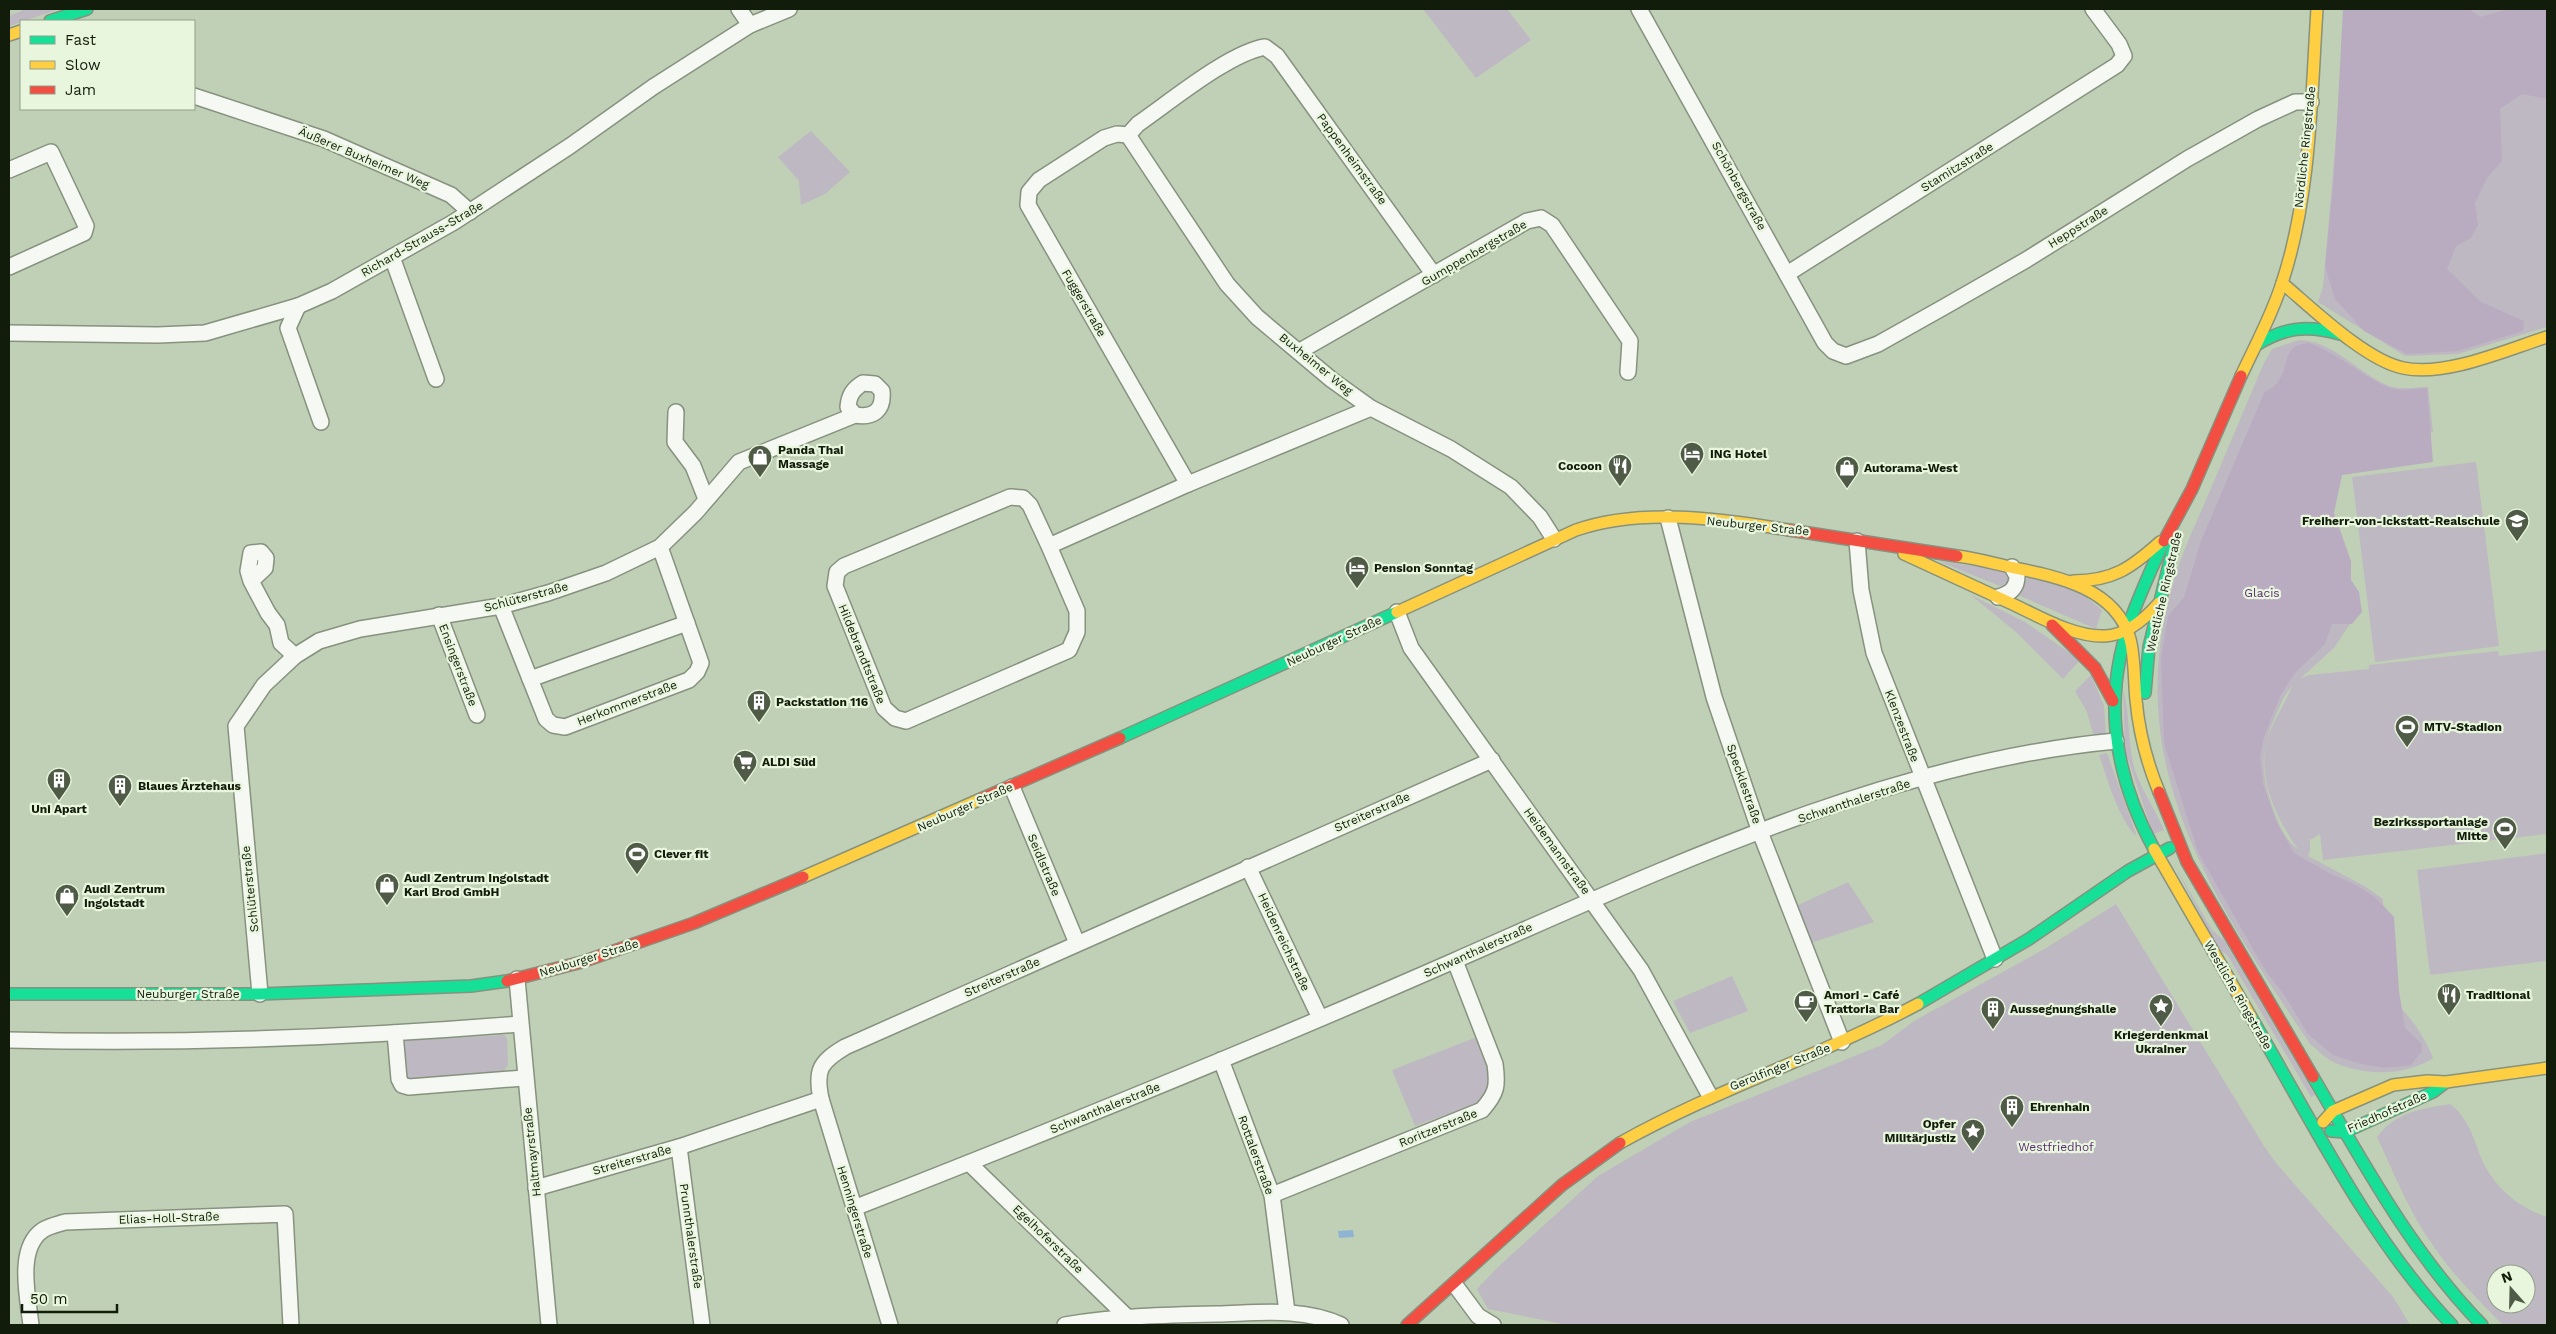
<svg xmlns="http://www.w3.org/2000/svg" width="2556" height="1334" font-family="'Work Sans',sans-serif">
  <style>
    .green { fill: #beb8c2; fill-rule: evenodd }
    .forest { fill: #b9acc1 }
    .water { fill: #8fb4d2 }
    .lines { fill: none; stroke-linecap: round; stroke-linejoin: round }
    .street-casing { stroke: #86927e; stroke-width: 18 }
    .fast-casing { stroke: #86927e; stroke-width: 14 }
    .slow-casing { stroke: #86927e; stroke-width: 14 }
    .jam-casing { stroke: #86927e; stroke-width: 14 }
    .street { stroke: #f6f8f4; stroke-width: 15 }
    .fast { stroke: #16e098; stroke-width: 11 }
    .slow { stroke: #ffcf43; stroke-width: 11 }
    .jam { stroke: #f24e42; stroke-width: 11 }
    .labels { text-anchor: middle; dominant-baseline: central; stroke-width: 4.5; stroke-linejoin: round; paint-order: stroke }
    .street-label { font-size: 12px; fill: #121c0a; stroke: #e8f6de }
    .poi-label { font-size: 12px; font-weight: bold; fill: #121c0a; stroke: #e8f6de; text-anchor: start }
    .park-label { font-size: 12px; fill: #5b2c73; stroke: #e8f6de }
  </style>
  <rect width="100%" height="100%" fill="#c0d0b6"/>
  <!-- green -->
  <g class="green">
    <path d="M26 9H59L9 26V16Z"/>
    <path d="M1423 9H1507L1531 40 1476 78Z"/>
    <path d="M2347 9H2547V327L2458 354 2405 356 2318 302 2323 287Z"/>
    <path d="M811 131 850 172 825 194 801 205 799 181 778 157Z"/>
    <path d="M2299 340C2335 341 2357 373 2389 386 2401 390 2416 387 2428 387L2433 432 2391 444 2331 475 2332 522 2359 610 2334 648 2301 678 2309 675 2369 669V665L2498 651 2499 656 2547 650V834L2323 860 2320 834 2310 840V851L2308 856 2366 887 2383 899 2386 995C2407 1011 2423 1033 2433 1058 2405 1077 2361 1076 2331 1061 2324 1057 2317 1049 2310 1044 2207 890 2113 753 2180 562 2188 539 2199 517 2208 495 2227 451 2245 407 2264 363L2272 349ZM2292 686C2285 704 2273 721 2267 740 2257 777 2276 819 2298 849 2286 841 2280 827 2275 814 2261 776 2259 754 2275 717 2280 706 2284 695 2292 686Z"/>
    <path d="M2476 462 2499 646 2375 662 2352 477Z"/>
    <path d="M1938 561 2008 571 2011 581 2005 586H2000Z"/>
    <path d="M2028 575 2071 585 2102 610 2096 629 2020 596Z"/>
    <path d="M1971 595 2025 622 2080 660 2063 679 2016 632Z"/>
    <path d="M2091 675 2104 706 2106 734 2094 737 2087 712 2075 691Z"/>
    <path d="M2123 690C2131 716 2127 744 2135 770 2142 791 2155 809 2164 830L2153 834 2125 750Z"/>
    <path d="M2107 753 2136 834 2135 835C2118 817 2107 778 2099 755Z"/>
    <path d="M2547 853V961L2430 975 2417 870Z"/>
    <path d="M2172 861 2212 930 2224 940 2315 1095 2311 1097 2228 956 2218 948Z"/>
    <path d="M1848 882 1874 922 1811 943 1796 906Z"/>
    <path d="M2116 904 2264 1146 2276 1163 2394 1298 2410 1325H1568L1488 1309 1477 1289 1499 1266 1598 1176 1690 1122 1882 1045 1914 1021 2046 948Z"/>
    <path d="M1732 976 1748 1011 1690 1033 1673 1001Z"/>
    <path d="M504 1035 507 1038 508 1065 502 1073 415 1082 403 1074 400 1047 404 1041Z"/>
    <path d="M1477 1037 1488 1066 1489 1093 1478 1103 1415 1126 1392 1070Z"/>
    <path d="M2450 1104C2469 1118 2474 1140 2482 1160 2495 1188 2519 1208 2547 1217V1325H2503C2478 1300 2452 1274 2432 1244 2409 1212 2394 1173 2377 1137 2396 1112 2420 1109 2450 1104ZM2496 1274H2526V1304H2496Z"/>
  </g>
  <!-- forest -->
  <g class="forest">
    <path d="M2343 9H2469L2480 17 2509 9H2547V99L2522 94 2500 109 2502 161 2487 178 2475 203 2478 225 2471 238 2456 246 2447 269 2481 302 2524 321 2523 331 2458 351 2407 354 2364 331 2335 299 2325 267 2334 177Z"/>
    <path d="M2309 343C2338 353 2360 375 2388 387 2400 392 2414 389 2427 388L2433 462 2342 475 2334 513 2351 561V580L2359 592 2362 612 2352 624H2332L2325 644 2294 674 2280 696 2264 737 2260 757 2263 784 2277 823 2294 853 2329 873 2354 884 2375 897 2394 917 2399 991 2405 1028 2421 1043 2422 1051 2411 1065 2385 1068 2361 1064 2333 1055 2308 1034 2285 996 2265 970 2198 852 2164 743 2161 660 2168 616 2184 597 2201 541 2264 393C2268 390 2274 387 2277 383 2291 366 2280 345 2309 343Z"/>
  </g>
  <!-- water -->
  <path class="water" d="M1353 1230 1354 1237 1339 1238 1338 1231Z"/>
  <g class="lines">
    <defs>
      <g id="street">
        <path d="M739 9 750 25"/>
        <path d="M1639 9 1825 343 1833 351 1846 356 1878 344 1944 307 2026 260 2187 159 2258 119 2295 102H2311"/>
        <path d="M194 96 324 139 451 195 470 212"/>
        <path d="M1128 135 1227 284 1257 317 1332 380 1371 408 1451 449 1511 487 1540 517 1554 539"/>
        <path d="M9 170 51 152 86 226 84 233 9 267"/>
        <path d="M392 257 436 379"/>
        <path d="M1787 274 2117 65 2124 56 2119 44 2093 9"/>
        <path d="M298 306 288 328 321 422"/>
        <path d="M9 333 158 335 205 333 298 306 332 291 454 222 570 146 653 87 750 25 789 9"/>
        <path d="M1300 351 1527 221 1541 218 1552 225 1630 341 1628 372"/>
        <path d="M1371 408 1188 484 1028 205 1029 192 1039 180 1104 138 1117 134 1128 135 1138 124C1170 102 1229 53 1265 47L1277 56 1434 275"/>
        <path d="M676 412 675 442 693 466 706 499"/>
        <path d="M1668 518 1714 697 1760 832 1842 1042"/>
        <path d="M1857 541 1861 590 1874 653 1995 959"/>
        <path d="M1049 546 1030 505 1023 498 1010 497 844 566 837 572 835 586 884 708 895 718 906 721 1069 650 1077 632V611L1049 546 1188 484"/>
        <path d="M251 581 248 571 251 553 261 552 266 558 265 568 251 581 268 613 277 625 281 643 295 656"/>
        <path d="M1998 597C2010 594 2017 588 2017 576L2012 567"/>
        <path d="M501 606 546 719 553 725 565 727 689 680 697 672 701 663 660 547"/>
        <path d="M1397 612 1411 648 1641 970 1710 1096"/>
        <path d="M439 615 477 715"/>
        <path d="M530 679 687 623"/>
        <path d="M1012 787 1077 943"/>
        <path d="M1248 867 1320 1018"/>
        <path d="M517 979 549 1325"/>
        <path d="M260 994 236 726 264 685 295 656 319 641 360 629 501 606 548 593 606 573 660 547 696 512 739 462 855 415C873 418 884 411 882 391L875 384 863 383C853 389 849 395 848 407L855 415"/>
        <path d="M395 1033 399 1079 402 1085 409 1087 524 1078"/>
        <path d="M9 1040C179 1044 350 1038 520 1024"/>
        <path d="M1221 1060 1272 1195 1287 1312"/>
        <path d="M821 1099 890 1325"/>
        <path d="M679 1147 702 1325"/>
        <path d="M969 1163 1126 1316"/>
        <path d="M536 1188 679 1147 821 1099C815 1070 820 1062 845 1047L1492 760"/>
        <path d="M1272 1195 1482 1110C1497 1093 1498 1086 1495 1064L1455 961"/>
        <path d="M854 1208C1056 1129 1258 1047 1456 960 1664 869 1888 762 2116 741"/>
        <path d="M1455 1285 1478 1316 1493 1325"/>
        <path d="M31 1325C28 1298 16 1248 43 1230 49 1226 59 1224 65 1222L285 1214 291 1325"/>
        <path d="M1065 1325C1116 1316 1166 1315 1217 1314 1258 1313 1303 1307 1341 1325"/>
      </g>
      <g id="fast">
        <path d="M50 21 87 9"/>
        <path d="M2256 345C2285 327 2307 325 2340 334"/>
        <path d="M2145 693 2149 647 2174 544"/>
        <path d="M1120 738 1397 612"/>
        <path d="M2154 849C2112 771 2101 692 2135 608 2144 585 2154 563 2164 541"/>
        <path d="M9 994H260L471 986 507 981"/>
        <path d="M1918 1004 2029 939 2128 871 2170 848"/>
        <path d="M2251 1017C2311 1119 2370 1240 2452 1325"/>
        <path d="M2313 1077C2364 1164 2411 1252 2482 1325"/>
        <path d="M2331 1131 2345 1132 2433 1092 2446 1082"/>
      </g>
      <g id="slow">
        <path d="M9 35 21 31"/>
        <path d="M2282 283C2312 308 2365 360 2403 368 2446 377 2506 350 2547 337"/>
        <path d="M2241 376C2255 346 2272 315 2282 283 2311 195 2311 100 2317 9"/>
        <path d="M1904 554C1939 570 1974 586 2008 602 2037 615 2072 637 2105 636 2127 635 2145 619 2159 603"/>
        <path d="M1957 556C1975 558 1992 563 2010 567 2054 576 2116 587 2130 639 2135 658 2134 681 2136 700 2139 732 2147 763 2159 792"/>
        <path d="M2073 581C2113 581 2131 568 2160 542"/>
        <path d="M1397 612 1576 530C1641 507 1722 519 1789 530"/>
        <path d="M2154 849 2251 1017"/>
        <path d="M803 877 981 799"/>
        <path d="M2323 1122 2333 1111 2393 1085 2427 1081 2446 1082 2547 1068"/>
        <path d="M1620 1143C1716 1089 1821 1056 1918 1004"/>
      </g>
      <g id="jam">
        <path d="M1789 530 1957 556"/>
        <path d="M2164 541 2192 489 2241 376"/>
        <path d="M2052 625 2095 668 2113 701"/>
        <path d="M2159 792 2187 862 2313 1077"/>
        <path d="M981 799 1120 738"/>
        <path d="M507 981 582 962 694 923 803 877"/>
        <path d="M1407 1325 1562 1185 1620 1143"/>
      </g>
    </defs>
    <!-- street casing -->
    <use href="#street" class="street-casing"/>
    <!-- fast casing -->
    <use href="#fast" class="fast-casing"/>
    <!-- slow casing -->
    <use href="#slow" class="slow-casing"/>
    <!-- jam casing -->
    <use href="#jam" class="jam-casing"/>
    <!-- street -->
    <use href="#street" class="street"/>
    <!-- fast -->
    <use href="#fast" class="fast"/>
    <!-- slow -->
    <use href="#slow" class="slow"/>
    <!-- jam -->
    <use href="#jam" class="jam"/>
  </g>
  <!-- icons -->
  <defs>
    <symbol id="hotel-pin" viewBox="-11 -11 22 30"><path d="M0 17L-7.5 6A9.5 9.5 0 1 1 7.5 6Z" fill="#4f5b46" stroke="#e8f6de"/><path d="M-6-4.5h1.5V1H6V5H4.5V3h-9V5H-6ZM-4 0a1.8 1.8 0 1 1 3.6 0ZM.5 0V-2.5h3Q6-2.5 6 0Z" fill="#fff"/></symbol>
    <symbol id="shop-pin" viewBox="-11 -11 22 30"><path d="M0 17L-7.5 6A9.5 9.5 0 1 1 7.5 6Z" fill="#4f5b46" stroke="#e8f6de"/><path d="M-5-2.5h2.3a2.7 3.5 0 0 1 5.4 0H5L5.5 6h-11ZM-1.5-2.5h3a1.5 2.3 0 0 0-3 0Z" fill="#fff"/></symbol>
    <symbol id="restaurant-pin" viewBox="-11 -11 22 30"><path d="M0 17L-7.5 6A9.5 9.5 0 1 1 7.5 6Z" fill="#4f5b46" stroke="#e8f6de"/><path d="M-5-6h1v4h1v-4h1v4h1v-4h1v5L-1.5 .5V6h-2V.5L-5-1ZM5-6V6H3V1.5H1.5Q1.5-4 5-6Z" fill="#fff"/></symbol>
    <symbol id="school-pin" viewBox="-11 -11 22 30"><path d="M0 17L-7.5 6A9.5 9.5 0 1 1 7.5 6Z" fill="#4f5b46" stroke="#e8f6de"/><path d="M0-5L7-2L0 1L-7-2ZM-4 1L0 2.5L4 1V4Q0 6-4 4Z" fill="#fff"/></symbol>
    <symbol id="building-pin" viewBox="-11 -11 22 30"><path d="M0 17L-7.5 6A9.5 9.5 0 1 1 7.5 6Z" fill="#4f5b46" stroke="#e8f6de"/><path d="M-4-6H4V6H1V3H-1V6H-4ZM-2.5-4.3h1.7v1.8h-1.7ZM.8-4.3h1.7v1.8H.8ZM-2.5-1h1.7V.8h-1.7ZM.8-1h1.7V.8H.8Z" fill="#fff"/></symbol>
    <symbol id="stadium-pin" viewBox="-11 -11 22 30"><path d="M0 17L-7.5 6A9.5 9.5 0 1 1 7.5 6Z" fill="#4f5b46" stroke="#e8f6de"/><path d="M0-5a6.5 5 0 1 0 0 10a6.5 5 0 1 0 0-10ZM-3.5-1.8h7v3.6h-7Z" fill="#fff"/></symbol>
    <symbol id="supermarket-pin" viewBox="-11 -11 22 30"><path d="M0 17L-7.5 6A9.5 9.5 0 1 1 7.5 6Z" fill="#4f5b46" stroke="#e8f6de"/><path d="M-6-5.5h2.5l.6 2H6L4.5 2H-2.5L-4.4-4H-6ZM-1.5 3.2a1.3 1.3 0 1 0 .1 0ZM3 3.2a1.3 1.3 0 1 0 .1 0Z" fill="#fff"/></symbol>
    <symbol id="cafe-pin" viewBox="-11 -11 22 30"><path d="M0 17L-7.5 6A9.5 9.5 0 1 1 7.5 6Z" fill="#4f5b46" stroke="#e8f6de"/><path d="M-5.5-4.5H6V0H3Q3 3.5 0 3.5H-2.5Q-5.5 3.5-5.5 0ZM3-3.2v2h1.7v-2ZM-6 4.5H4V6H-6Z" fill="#fff"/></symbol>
    <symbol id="sight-pin" viewBox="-11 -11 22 30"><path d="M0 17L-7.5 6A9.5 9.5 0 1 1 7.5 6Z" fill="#4f5b46" stroke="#e8f6de"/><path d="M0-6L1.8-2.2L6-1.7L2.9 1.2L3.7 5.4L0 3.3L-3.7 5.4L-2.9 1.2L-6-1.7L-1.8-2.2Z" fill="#fff"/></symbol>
  </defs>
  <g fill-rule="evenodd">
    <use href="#hotel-pin" x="1678" y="440" width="28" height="38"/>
    <use href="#shop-pin" x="746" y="443" width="28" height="38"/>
    <use href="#restaurant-pin" x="1606" y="452" width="28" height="38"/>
    <use href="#shop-pin" x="1833" y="454" width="28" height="38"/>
    <use href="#school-pin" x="2503" y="507" width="28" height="38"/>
    <use href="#hotel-pin" x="1343" y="554" width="28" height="38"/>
    <use href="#building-pin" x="745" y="688" width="28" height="38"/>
    <use href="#stadium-pin" x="2393" y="713" width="28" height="38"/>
    <use href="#supermarket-pin" x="731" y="748" width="28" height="38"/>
    <use href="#building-pin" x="45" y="766" width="28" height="38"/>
    <use href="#building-pin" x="106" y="772" width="28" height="38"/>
    <use href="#stadium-pin" x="2491" y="815" width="28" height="38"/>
    <use href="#stadium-pin" x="623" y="840" width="28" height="38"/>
    <use href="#shop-pin" x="373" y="871" width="28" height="38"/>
    <use href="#shop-pin" x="53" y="882" width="28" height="38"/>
    <use href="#restaurant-pin" x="2435" y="981" width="28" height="38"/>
    <use href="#cafe-pin" x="1792" y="988" width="28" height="38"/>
    <use href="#sight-pin" x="2147" y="992" width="28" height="38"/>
    <use href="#building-pin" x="1979" y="995" width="28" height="38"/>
    <use href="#building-pin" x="1998" y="1093" width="28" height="38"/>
    <use href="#sight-pin" x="1959" y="1117" width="28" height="38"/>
  </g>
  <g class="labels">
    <!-- street labels -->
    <g class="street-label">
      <text transform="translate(2305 147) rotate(-84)">Nördliche Ringstraße</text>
      <text transform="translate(364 158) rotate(23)">Äußerer Buxheimer Weg</text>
      <text transform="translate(1352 159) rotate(54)">Pappenheimstraße</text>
      <text transform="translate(1957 167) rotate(-32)">Stamitzstraße</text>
      <text transform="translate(1739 186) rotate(61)">Schönbergstraße</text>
      <text transform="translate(2078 227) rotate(-32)">Heppstraße</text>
      <text transform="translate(422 239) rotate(-30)">Richard-Strauss-Straße</text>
      <text transform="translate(1474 253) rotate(-30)">Gumppenbergstraße</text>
      <text transform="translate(1084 303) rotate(60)">Fuggerstraße</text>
      <text transform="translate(1316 364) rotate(39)">Buxheimer Weg</text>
      <text transform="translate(1758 526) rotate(6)">Neuburger Straße</text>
      <text transform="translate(2164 592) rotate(-77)">Westliche Ringstraße</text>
      <text transform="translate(526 597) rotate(-15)">Schlüterstraße</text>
      <text transform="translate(1334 641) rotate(-25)">Neuburger Straße</text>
      <text transform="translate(862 654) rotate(68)">Hildebrandtstraße</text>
      <text transform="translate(458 665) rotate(69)">Ensingerstraße</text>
      <text transform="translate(627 703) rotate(-21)">Herkommerstraße</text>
      <text transform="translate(1902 726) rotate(69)">Klenzestraße</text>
      <text transform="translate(1744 784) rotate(71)">Specklestraße</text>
      <text transform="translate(1854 801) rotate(-18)">Schwanthalerstraße</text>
      <text transform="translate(965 807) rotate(-24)">Neuburger Straße</text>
      <text transform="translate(1372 812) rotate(-24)">Streiterstraße</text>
      <text transform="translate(1557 851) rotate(54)">Heidemannstraße</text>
      <text transform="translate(1044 865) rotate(67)">Seidlstraße</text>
      <text transform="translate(250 889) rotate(-96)">Schlüterstraße</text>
      <text transform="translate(1284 942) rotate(65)">Heidenreichstraße</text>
      <text transform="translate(1478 950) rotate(-24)">Schwanthalerstraße</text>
      <text transform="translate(589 958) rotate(-17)">Neuburger Straße</text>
      <text transform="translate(1002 977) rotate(-24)">Streiterstraße</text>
      <text x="188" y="994">Neuburger Straße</text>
      <text transform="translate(2238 995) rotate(60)">Westliche Ringstraße</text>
      <text transform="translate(1780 1067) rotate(-22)">Gerolfinger Straße</text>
      <text transform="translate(1105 1108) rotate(-22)">Schwanthalerstraße</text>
      <text transform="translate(2387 1112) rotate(-24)">Friedhofstraße</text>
      <text transform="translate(1438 1128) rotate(-22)">Roritzerstraße</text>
      <text transform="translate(532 1152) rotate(-96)">Haltmayrstraße</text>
      <text transform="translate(1256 1155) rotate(70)">Rottalerstraße</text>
      <text transform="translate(632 1160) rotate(-16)">Streiterstraße</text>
      <text transform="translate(855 1212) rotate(73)">Henningerstraße</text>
      <text transform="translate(169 1218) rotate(-2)">Elias-Holl-Straße</text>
      <text transform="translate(691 1236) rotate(82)">Prunnthalerstraße</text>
      <text transform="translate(1048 1239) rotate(44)">Egelhoferstraße</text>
    </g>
    <!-- poi labels -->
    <g class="poi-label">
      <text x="778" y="450">Panda Thai<tspan x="778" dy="14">Massage</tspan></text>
      <text x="1710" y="454">ING Hotel</text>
      <text x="1602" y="466" text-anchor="end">Cocoon</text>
      <text x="1864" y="468">Autorama-West</text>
      <text x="2500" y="521" text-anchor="end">Freiherr-von-Ickstatt-Realschule</text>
      <text x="1374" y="568">Pension Sonntag</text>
      <text x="776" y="702">Packstation 116</text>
      <text x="2424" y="727">MTV-Stadion</text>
      <text x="762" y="762">ALDI Süd</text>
      <text x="138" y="786">Blaues Ärztehaus</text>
      <text x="59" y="809" text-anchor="middle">Uni Apart</text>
      <text x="2488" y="822" text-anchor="end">Bezirkssportanlage<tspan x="2488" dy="14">Mitte</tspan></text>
      <text x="654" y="854">Clever fit</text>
      <text x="404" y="878">Audi Zentrum Ingolstadt<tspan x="404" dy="14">Karl Brod GmbH</tspan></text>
      <text x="84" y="889">Audi Zentrum<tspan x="84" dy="14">Ingolstadt</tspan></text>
      <text x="1824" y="995">Amori - Café<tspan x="1824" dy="14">Trattoria Bar</tspan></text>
      <text x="2466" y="995">Traditional</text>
      <text x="2010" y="1009">Aussegnungshalle</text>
      <text x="2161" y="1035" text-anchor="middle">Kriegerdenkmal<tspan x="2161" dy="14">Ukrainer</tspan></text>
      <text x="2030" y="1107">Ehrenhain</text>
      <text x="1956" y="1124" text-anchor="end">Opfer<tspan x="1956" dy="14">Militärjustiz</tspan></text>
    </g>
    <!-- park labels -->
    <g class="park-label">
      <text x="2262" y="593">Glacis</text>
      <text x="2056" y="1147">Westfriedhof</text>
    </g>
  </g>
  <!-- border -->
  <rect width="2556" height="1334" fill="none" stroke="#121c0a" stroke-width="20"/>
  <!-- legend -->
  <rect x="20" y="20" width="175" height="90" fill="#e8f6de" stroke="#929f89"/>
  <rect x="30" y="36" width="25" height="8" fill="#16e098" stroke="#929f89"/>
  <text x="65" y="45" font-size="15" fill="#121c0a">Fast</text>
  <rect x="30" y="61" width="25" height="8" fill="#ffcf43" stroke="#929f89"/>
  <text x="65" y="70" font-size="15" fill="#121c0a">Slow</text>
  <rect x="30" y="86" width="25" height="8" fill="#f24e42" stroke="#929f89"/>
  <text x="65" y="95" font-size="15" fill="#121c0a">Jam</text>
  <!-- north arrow -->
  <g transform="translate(2511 1289) rotate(340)"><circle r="24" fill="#e8f6de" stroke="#929f89"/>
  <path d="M0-4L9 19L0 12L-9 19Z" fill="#4f5b46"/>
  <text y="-8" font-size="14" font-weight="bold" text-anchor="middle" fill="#121c0a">N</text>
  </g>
  <!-- scale -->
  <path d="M22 1304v8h95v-8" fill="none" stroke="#121c0a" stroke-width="2.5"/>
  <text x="30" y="1304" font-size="15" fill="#121c0a" stroke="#e8f6de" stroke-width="4" paint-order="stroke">50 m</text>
</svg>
